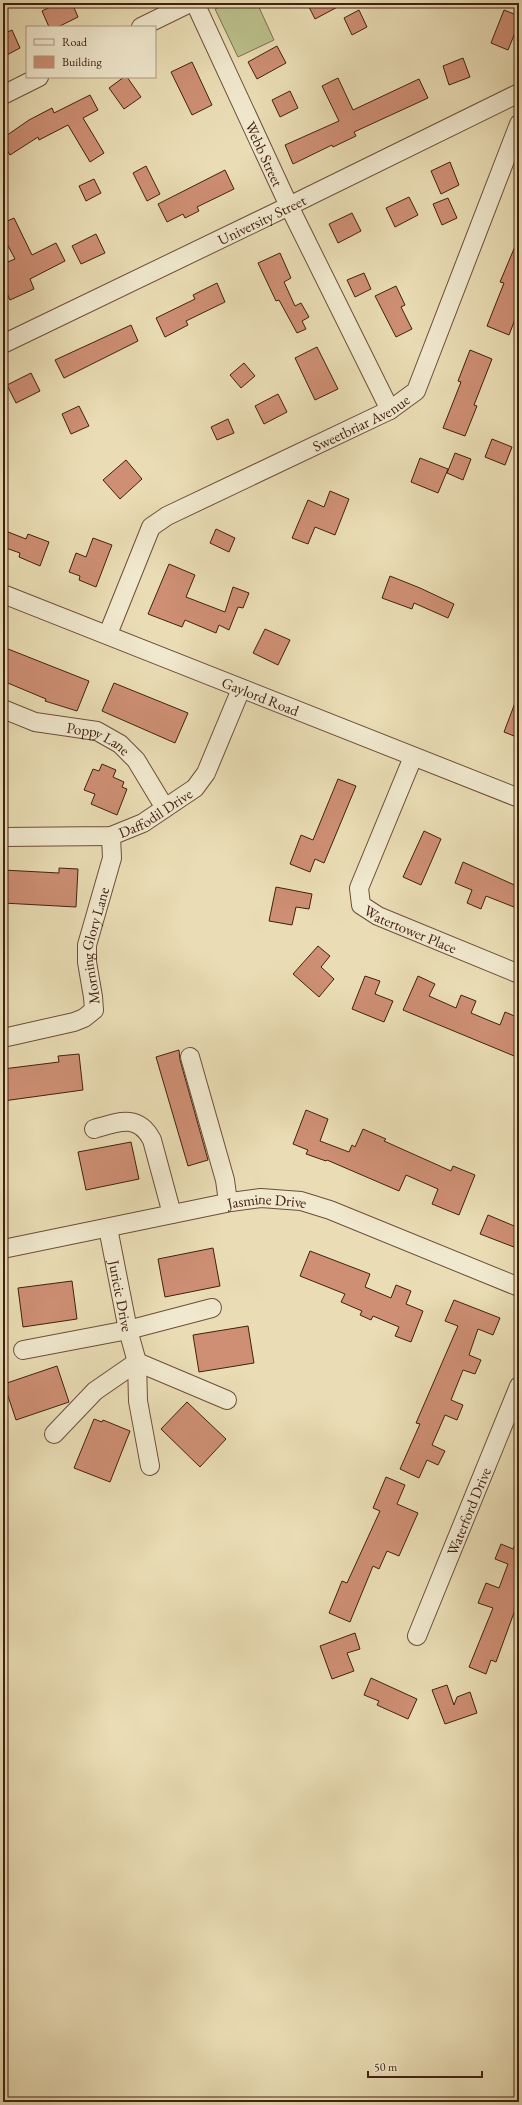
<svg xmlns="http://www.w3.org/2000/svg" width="522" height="2105" font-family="'EB Garamond',serif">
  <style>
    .green { fill: #bbc08b; stroke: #7e704d }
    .building { fill: #ce8f74; stroke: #42200f }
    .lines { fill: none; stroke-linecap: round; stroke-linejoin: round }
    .minor-casing { stroke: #6c4f38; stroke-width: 20 }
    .minor { stroke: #f1e9cf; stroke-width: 18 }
    .labels { text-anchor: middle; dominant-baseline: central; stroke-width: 3; stroke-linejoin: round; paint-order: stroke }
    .street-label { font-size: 15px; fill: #42200f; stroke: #f1e9cf }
  </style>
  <rect width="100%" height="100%" fill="#eaddb5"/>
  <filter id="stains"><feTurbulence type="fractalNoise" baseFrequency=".005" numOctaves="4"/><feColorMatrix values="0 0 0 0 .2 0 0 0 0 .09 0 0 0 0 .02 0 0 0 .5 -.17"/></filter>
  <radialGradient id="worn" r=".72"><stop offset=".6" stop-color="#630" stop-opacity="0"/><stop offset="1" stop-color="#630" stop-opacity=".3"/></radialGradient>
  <!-- green -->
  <path class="green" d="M228 3H257L274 40 238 57 215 9Z"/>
  <!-- building -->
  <g class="building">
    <path d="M58 3H72L78 17 58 27H49L42 11Z"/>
    <path d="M307 3H345L315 19Z"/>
    <path d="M359 10 367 27 352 35 344 18Z"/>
    <path d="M504 10 519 16V23L508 50 491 43Z"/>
    <path d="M12 30 20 48 3 57V34Z"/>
    <path d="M277 46 286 63 257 79 248 62Z"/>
    <path d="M463 58 470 77 449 85 443 66Z"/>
    <path d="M192 62 212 105 192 115 171 72Z"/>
    <path d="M124 77H127L141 97 124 109 109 88Z"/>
    <path d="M338 78 353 110 419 79 428 98 354 132 356 136 333 147 332 145 293 164 285 145 339 121 322 86Z"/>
    <path d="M290 91 298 108 280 117 272 100Z"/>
    <path d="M90 95 98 110 83 118 104 153 90 162 68 125 39 140 38 137 10 155 3 144V138L29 120 52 108 54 113Z"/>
    <path d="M450 162 459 185 441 194 431 171Z"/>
    <path d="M146 166 160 194 147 201 133 173Z"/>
    <path d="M225 170 234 189 197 207 199 211 185 218 183 214 167 222 158 204Z"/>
    <path d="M94 179 101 193 86 201 79 186Z"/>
    <path d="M409 197 418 215 395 227 386 208Z"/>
    <path d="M448 198 457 218 442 225 433 204Z"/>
    <path d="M352 213 361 231 338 243 329 224Z"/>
    <path d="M14 218 32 255 56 243 65 261 30 279 34 289 10 300 3 285V264L15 259 3 236V223Z"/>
    <path d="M96 234 105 253 81 264 72 246Z"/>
    <path d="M519 237V309L509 335 487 326 504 283 500 282Z"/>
    <path d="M280 253 291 278 284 282 295 306 301 303 309 317 302 321 306 329 297 333 279 300 276 301 258 263Z"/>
    <path d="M364 273 371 289 355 297 347 280Z"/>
    <path d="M217 283 225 302 186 321 188 325 165 337 156 318 195 299 193 295Z"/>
    <path d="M396 286 405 305 401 307 412 329 396 337 375 296Z"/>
    <path d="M131 325 138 341 64 378 55 360Z"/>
    <path d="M317 347 338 389 315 400 295 358Z"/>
    <path d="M470 350 492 359 474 405 477 406 465 436 443 428 461 382 458 381Z"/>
    <path d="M244 363 255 376 241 388 230 375Z"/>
    <path d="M31 373 40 391 16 403 7 385Z"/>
    <path d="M278 394 287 412 264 424 255 406Z"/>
    <path d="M79 406 89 426 71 434 62 414Z"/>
    <path d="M228 419 234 433 217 440 211 427Z"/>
    <path d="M492 439 512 447 505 465 485 457Z"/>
    <path d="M455 453 471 459 463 480 447 473Z"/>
    <path d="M420 458 448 469 438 493 411 482Z"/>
    <path d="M126 460 142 479 120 499 103 480Z"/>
    <path d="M330 491 349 499 335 535 315 527 308 544 292 538 308 500 324 507Z"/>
    <path d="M216 529 235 538 229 552 210 543Z"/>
    <path d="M3 530 26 539 28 534 49 542 40 566 19 557 20 553 3 547Z"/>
    <path d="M93 538 112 545 96 587 79 580 80 576 69 572 76 553 86 557Z"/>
    <path d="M169 564 195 575 186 597 225 612 233 587 249 593 243 608 238 607 229 630 219 625 216 633 185 620 182 627 148 614Z"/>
    <path d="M390 576 420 588 454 604 448 618 414 603 412 609 382 598Z"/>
    <path d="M265 629 290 640 278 665 253 653Z"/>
    <path d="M3 647 89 681 77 711 45 701 46 699 3 681Z"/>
    <path d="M114 683 188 713 175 743 102 711Z"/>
    <path d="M518 695H519V738L504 732Z"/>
    <path d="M102 764 116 770 113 777 124 782 122 787 127 789 117 815 91 804 95 794 84 790 93 769 99 771Z"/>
    <path d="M338 779 356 786 324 863 315 859 310 872 290 864 301 835 313 840Z"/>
    <path d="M424 831 441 839 421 885 403 877Z"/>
    <path d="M463 862 519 887V909L486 896 481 909 467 903 472 890 455 883Z"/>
    <path d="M59 868 78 869 76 907 3 903V870L59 873Z"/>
    <path d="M276 887 312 894 309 909 296 907 292 925 269 921Z"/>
    <path d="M318 946 330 956 321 967 334 979 319 997 293 974Z"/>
    <path d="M365 976 380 981 375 994 393 1001 384 1022 352 1009Z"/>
    <path d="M418 976 435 984 429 996 456 1008 461 995 476 1001 471 1013 500 1025 505 1012 519 1018 515 1031 519 1032V1058L403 1010Z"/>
    <path d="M179 1050 180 1060 208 1160 188 1166 156 1057Z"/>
    <path d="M79 1054 83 1090 3 1101V1069L59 1062 58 1056Z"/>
    <path d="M306 1110 328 1119 320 1141 349 1152 352 1145 355 1147 363 1129 386 1139 384 1141 451 1171 453 1166 475 1175 459 1215 432 1204 438 1189 406 1175 399 1191 327 1160 326 1161 306 1154 308 1150 293 1144Z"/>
    <path d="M131 1142 139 1179 86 1190 78 1152Z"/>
    <path d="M488 1215 519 1228V1249L480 1234Z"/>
    <path d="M213 1248 220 1286 165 1297 158 1259Z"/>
    <path d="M310 1251 370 1274 365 1287 391 1298 396 1285 411 1291 406 1304 423 1311 411 1342 395 1336 399 1327 373 1316 371 1320 360 1315 362 1311 341 1302 345 1294 300 1276Z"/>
    <path d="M72 1281 77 1319 23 1327 18 1288Z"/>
    <path d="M454 1300 500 1318 493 1335 478 1329 469 1355 481 1360 475 1374 463 1370 451 1400 463 1405 457 1420 445 1415 432 1445 445 1451 438 1465 427 1460 419 1478 400 1469 420 1424 416 1423 458 1326 445 1321Z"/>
    <path d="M248 1326 254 1363 199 1372 193 1335Z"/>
    <path d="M57 1366 69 1402 16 1420 4 1384Z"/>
    <path d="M187 1402 226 1439 200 1467 161 1429Z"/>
    <path d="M94 1419 102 1422 103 1420 130 1431 110 1482 74 1468Z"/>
    <path d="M386 1477 405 1485 397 1504 418 1513 399 1556 387 1551 379 1569 373 1566 350 1622 329 1613 342 1581 347 1583 380 1511 373 1508Z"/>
    <path d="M518 1537 519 1599 496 1662 491 1660 486 1674 469 1667 493 1608 478 1603 486 1583 499 1588 508 1564 495 1559 501 1544 513 1549Z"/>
    <path d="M355 1633 360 1649 347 1653 354 1671 332 1679 320 1646Z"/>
    <path d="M371 1678 417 1699 408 1719 377 1705 379 1701 364 1695Z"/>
    <path d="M447 1685 454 1705 457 1697 470 1692 477 1713 445 1724 432 1690Z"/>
  </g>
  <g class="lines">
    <defs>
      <g id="minor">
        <path id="s1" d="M195 3 289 206 390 410"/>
        <path d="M141 27 190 3"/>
        <path d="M3 95 39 77"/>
        <path id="s2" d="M3 344 289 206 519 93"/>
        <path id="s3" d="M3 594 519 798"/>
        <path id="s4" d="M108 634 151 527 167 516 390 410 416 391 519 124"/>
        <path id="s5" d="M3 709 35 722 97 731 120 744 136 760 165 808"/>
        <path id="s6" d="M413 757 359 888 361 905 378 916 519 974"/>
        <path id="s7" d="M3 837 111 836 143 823 195 788 206 773 241 689"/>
        <path id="s8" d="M3 1038 74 1022 84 1018 94 1010 93 997 87 962V945L112 858 111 836"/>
        <path d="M190 1057 225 1180 228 1202"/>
        <path d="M94 1129C118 1122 138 1113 152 1140L172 1214"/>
        <path id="s9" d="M108 1228 128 1330 137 1362 138 1401 150 1466"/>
        <path id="s10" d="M3 1249 231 1202 261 1198 301 1201 330 1210 519 1287"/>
        <path d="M23 1350 128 1330 212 1308"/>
        <path d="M137 1362 227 1400"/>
        <path d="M54 1434 95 1391 137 1362"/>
        <path id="s11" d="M417 1636 519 1386"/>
      </g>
    </defs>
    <!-- minor casing -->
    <use href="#minor" class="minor-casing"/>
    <!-- minor -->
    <use href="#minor" class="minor"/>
  </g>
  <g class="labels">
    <!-- street labels -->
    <g class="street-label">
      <text stroke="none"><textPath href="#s1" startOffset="166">Webb Street</textPath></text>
      <text stroke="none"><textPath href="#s2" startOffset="287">University Street</textPath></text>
      <text stroke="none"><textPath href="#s4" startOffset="350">Sweetbriar Avenue</textPath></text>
      <text stroke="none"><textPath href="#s3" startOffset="277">Gaylord Road</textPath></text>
      <text stroke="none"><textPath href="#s5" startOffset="101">Poppy Lane</textPath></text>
      <text stroke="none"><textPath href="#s7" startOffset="158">Daffodil Drive</textPath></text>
      <text stroke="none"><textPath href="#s6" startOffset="214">Watertower Place</textPath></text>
      <text stroke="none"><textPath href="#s8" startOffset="162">Morning Glory Lane</textPath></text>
      <text stroke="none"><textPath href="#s10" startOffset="269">Jasmine Drive</textPath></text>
      <text stroke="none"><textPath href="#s9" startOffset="69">Juricic Drive</textPath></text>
      <text stroke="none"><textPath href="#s11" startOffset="135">Waterford Drive</textPath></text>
    </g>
  </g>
  <!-- margin -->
  <rect width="522" height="2105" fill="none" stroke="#eaddb5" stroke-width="16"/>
  <rect x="4" y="4" width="514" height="2097" fill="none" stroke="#42200f" stroke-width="2"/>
  <rect x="8" y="8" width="506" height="2089" fill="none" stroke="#42200f"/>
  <!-- legend -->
  <rect x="26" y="26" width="130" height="52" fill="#f1e9cf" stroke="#ab9982"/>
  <rect x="34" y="39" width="20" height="6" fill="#f1e9cf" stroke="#ab9982"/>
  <text x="62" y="46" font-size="12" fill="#42200f">Road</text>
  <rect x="34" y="56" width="20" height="12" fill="#ce8f74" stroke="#ab9982"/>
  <text x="62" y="66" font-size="12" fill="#42200f">Building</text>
  <!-- scale -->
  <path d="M368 2071v6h114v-6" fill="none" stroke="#42200f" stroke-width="2"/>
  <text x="374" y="2071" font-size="12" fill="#42200f" stroke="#f1e9cf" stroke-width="3" paint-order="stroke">50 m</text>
  <rect width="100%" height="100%" filter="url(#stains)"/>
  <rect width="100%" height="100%" fill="url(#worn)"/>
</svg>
